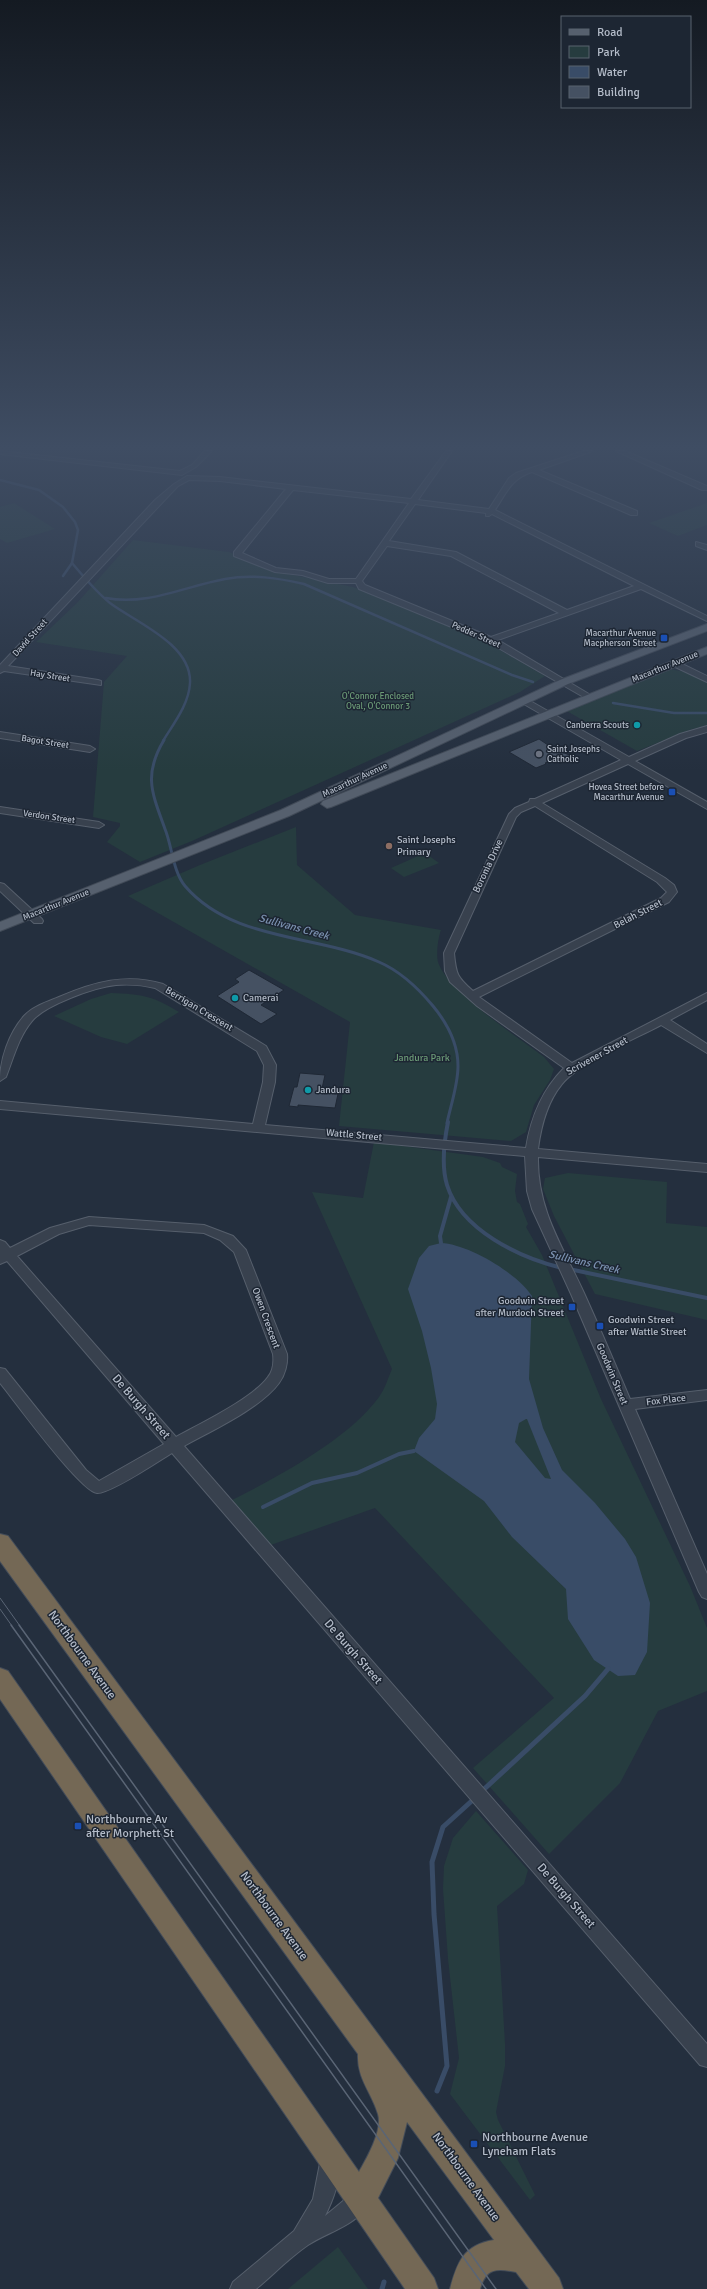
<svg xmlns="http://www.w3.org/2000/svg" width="707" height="2289" font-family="Signika,sans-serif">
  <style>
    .green { fill: #263c3f }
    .water { fill: #394c67; fill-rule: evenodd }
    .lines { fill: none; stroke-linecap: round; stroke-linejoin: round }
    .stream-far3 { stroke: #394c67; stroke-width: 2.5 }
    .stream-far2 { stroke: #394c67; stroke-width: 3 }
    .stream-far1 { stroke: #394c67; stroke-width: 4 }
    .stream { stroke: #394c67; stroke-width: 5 }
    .building { fill: #455162; stroke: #1f2835 }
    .minor-casing { stroke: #565f6c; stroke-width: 2 }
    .major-casing { stroke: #414a57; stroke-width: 2 }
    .highway-casing { stroke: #434c59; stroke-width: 2 }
    .minor { fill: #38414e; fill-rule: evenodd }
    .major { fill: #56606e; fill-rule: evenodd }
    .highway { fill: #746855; fill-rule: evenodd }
    .tram-far1 { stroke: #5a6575; stroke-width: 1 }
    .tram { stroke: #5a6575; stroke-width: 1.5 }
    .transit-dot { fill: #1a4fb4; stroke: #1d2633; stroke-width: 1.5 }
    .culture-dot { fill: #0f9aa8; stroke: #1d2633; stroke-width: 1.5 }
    .worship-dot { fill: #6b7280; stroke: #1d2633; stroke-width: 1.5 }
    .education-dot { fill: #8d6e63; stroke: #1d2633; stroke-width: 1.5 }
    .labels { text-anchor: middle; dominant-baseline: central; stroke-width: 3; stroke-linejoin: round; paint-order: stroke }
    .far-poi-label { font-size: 9px; fill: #b4bcc9; stroke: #1d2633; text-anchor: end }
    .far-street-label { font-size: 9px; fill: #b4bcc9; stroke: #1d2633 }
    .far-park-label { font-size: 9px; fill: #6b9a76; stroke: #1d2633 }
    .poi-label { font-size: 10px; fill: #b4bcc9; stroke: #1d2633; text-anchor: start }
    .street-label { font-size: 10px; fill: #b4bcc9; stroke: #1d2633 }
    .park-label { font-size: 10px; fill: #6b9a76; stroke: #1d2633 }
    .water-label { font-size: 11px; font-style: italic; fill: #7c92b1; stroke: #1d2633 }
    .near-street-label { font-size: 12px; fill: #b4bcc9; stroke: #1d2633 }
    .near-poi-label { font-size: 12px; fill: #b4bcc9; stroke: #1d2633; text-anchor: start }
  </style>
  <rect width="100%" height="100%" fill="#242f3e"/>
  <!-- green -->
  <g class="green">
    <path d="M14 503 55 529 7 543 0 539V507Z"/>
    <path d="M707 503V525L678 536 649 523Z"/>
    <path d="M133 540 229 552 268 570 353 587 486 642 545 676 520 692 192 841 140 862 107 842 120 826V823L93 817 104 682 127 656 36 642 78 602Z"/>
    <path d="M670 669 685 672 707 682V726L692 729 637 751 565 710Z"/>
    <path d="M296 827 297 865 355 915 441 930C438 938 436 954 438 962 447 991 519 1038 544 1057L554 1069 550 1080 534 1105 526 1132 511 1141 339 1126 350 1022 128 896 200 865Z"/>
    <path d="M425 853 439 863 404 877 391 868Z"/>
    <path d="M111 993C142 994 153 996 179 1012L127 1044 101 1037 54 1016 91 999Z"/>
    <path d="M374 1142 483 1157 500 1163 502 1167 517 1174 515 1191 517 1202 520 1204 528 1224 526 1227 542 1255 601 1399 690 1586 707 1628V1691L658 1711 620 1783 549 1854 473 1768 554 1698 375 1508 268 1546 230 1501C276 1478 349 1439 379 1397 385 1389 388 1378 392 1369L312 1192 363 1198Z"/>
    <path d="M568 1173 667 1182 666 1223 707 1227V1320L595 1294 554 1216 543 1189 545 1178Z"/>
    <path d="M476 1811 528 1870 524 1884 497 1906 505 2044V2066L496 2112 498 2120 535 2195 530 2200 450 2094 459 2058 448 1959 443 1889 444 1866 453 1838Z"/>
    <path d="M338 2247 368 2289H288Z"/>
  </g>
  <!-- water -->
  <path class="water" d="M441 1243C468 1244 517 1273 532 1296L529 1379 543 1428 562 1470 595 1503 625 1539 636 1557 650 1603 647 1652 635 1675 618 1676 594 1660 568 1619 566 1589 512 1537 484 1501 414 1451 419 1438 435 1419 437 1404 431 1368 422 1331 408 1289 419 1258 429 1246ZM526 1419H527L551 1479 545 1478 515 1442 519 1423Z"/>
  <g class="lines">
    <!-- stream-far3 -->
    <g class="stream-far3">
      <path d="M0 480 39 490 63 507 75 522 78 530 72 563C84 577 95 591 110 603 135 622 192 644 190 683 189 704 174 723 163 741"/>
      <path d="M63 576 72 563"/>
      <path d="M106 598C147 606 186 586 225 579 252 574 278 578 304 584L512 675 533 682"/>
      <path d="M613 703 674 713H707"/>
    </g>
    <!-- stream-far2 -->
    <path class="stream-far2" d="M164 740C143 775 152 793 165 829 172 846 173 872 185 886 233 942 316 934 379 962 400 971 418 988 433 1006 447 1023 458 1043 458 1066 458 1085 451 1104 447 1123"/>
    <!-- stream-far1 -->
    <g class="stream-far1">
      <path d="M448 1122C444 1142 441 1165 447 1185 461 1230 520 1258 562 1268"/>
      <path d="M441 1243 440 1236 451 1197"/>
      <path d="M569 1269 707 1298"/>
      <path d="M263 1507 312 1483 357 1473 399 1454 414 1451"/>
    </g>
    <!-- stream -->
    <g class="stream">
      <path d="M481 1792 585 1696 608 1669"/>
      <path d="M437 2091 447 2066 434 1914 432 1862 443 1827 475 1798"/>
      <path d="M382 2289 384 2282"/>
    </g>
  </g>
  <!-- building -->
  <g class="building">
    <path d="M539 739 554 749 572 756 545 763 546 764 536 768 509 752Z"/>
    <path d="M249 970 284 990 261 1005 277 1014 261 1024 217 996 239 982 235 979Z"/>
    <path d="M300 1073 325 1075 321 1093 338 1094 335 1108 298 1105V1107L289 1106 294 1087H297Z"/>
  </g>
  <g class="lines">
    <defs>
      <g id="minor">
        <path d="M0 451 180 471 192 465 205 451H212L196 467 182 475 0 454Z"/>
        <path d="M446 451H452L418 500 489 509 509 478 516 473 583 451H593L539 470 637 511V515H631L532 472C511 479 507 492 495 510L707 616V621L641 589 498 640 594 697 587 699 488 642 359 589 356 583H328L302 575 275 572 234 556V552L286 489 220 481 189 480 178 486 8 666 98 680 101 681V685L4 671 0 673V665L155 500 174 484 187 476 220 477 411 499ZM293 490 409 503 356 579H329L303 571 276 568 242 553ZM415 504 486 513V516H489L492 514 634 586 567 610 456 552 389 541ZM387 546 451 556 559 613 491 637 365 585 362 581Z"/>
        <path d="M616 451H625L707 486V490H702Z"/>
        <path d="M696 542 707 545V550L696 546Z"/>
        <path d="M674 660 707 676V682L671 665 670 663Z"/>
        <path d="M525 698 629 757 680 734 707 726V732L686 738 635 761 707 802V809L628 764 542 803 665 878 674 885 677 892 669 902 479 997 572 1063 707 993V1000L670 1020 707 1044V1053L661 1025C635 1039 580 1062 562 1084 547 1102 541 1126 538 1149L707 1164V1172L538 1157C537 1210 563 1247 584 1293 600 1328 615 1364 630 1399L707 1390V1400L635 1409 707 1574V1599L702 1597 699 1592 571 1294 532 1209 527 1191 525 1156 0 1109V1101L253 1124 263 1082 264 1065 257 1051 155 988C143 985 129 984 116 985 95 987 45 1005 32 1021 19 1036 13 1059 6 1077L0 1081C0 1059 9 1033 24 1016 33 1006 47 1002 59 997 94 982 126 973 163 984L266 1046 276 1065 275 1082 265 1125 526 1148C531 1117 542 1090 564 1068L477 1006 450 982 445 971 444 953 509 814 515 808 529 802 530 799H535L621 760 522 703 521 701ZM535 806 657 882 667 892 661 898 473 991C457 977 456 974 454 953L516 817 521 812Z"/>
        <path d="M0 732 90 746 95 749 90 752 0 738Z"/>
        <path d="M0 807 99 822 104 825 99 828 0 813Z"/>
        <path d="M0 883 4 884 42 919 43 921 42 923H34L0 891Z"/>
        <path d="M89 1217 204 1225 233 1236 246 1250 287 1354C288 1363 285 1375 279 1383 261 1408 211 1431 184 1446L707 2044V2067L700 2065 172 1453C159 1461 110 1494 97 1493 80 1491 14 1400 0 1383V1368L5 1369 86 1470 99 1481 164 1444 7 1261 0 1264V1240L5 1242 10 1248 50 1228ZM89 1225 204 1233 220 1240 234 1252 273 1354C274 1362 273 1371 268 1377 252 1399 201 1423 176 1437L17 1256 59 1234Z"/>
        <path d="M329 2150 336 2153C344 2173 334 2198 325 2216L354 2192 361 2189 368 2192 371 2199C360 2225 329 2231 308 2245 289 2258 273 2275 256 2289H230L233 2282 294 2231 313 2199 322 2153Z"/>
      </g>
      <g id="major">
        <path d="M707 624V631L568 684 289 816 0 931V922L281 810 560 680Z"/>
        <path d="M707 647V654L331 807 327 808 321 804 323 801Z"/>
      </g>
      <path id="highway" d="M0 1534 8 1536 559 2278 563 2289H529L516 2272C496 2268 486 2268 480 2289H450C457 2263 463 2245 494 2240L407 2122 398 2158 378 2198 434 2278 438 2289H405L0 1699V1668L8 1671 359 2172C367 2158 383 2130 378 2114 371 2091 357 2079 358 2054L0 1561Z"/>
    </defs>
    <!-- minor casing -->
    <use href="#minor" class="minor-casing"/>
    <!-- major casing -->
    <use href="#major" class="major-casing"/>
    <!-- highway casing -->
    <use href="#highway" class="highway-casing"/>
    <!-- minor -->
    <use href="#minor" class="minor"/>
    <!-- major -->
    <use href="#major" class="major"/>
    <!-- highway -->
    <use href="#highway" class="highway"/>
    <!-- tram-far1 -->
    <g class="tram-far1">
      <path d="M0 1598 20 1626"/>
      <path d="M0 1609 12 1626"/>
    </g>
    <!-- tram -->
    <g class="tram">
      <path d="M11 1625 486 2289"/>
      <path d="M19 1625 496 2289"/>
    </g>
  </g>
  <!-- sky -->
  <linearGradient id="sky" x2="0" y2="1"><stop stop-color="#141a22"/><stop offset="0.58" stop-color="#3f4d63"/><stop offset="1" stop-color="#3f4d63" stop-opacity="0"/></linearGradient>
  <rect width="707" height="771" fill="url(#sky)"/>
  <!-- markers -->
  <g class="transit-dot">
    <rect x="660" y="634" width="8" height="8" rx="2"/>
    <rect x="668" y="788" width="8" height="8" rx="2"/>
    <rect x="568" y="1303" width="8" height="8" rx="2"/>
    <rect x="596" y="1322" width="8" height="8" rx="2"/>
    <rect x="74" y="1822" width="8" height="8" rx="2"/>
    <rect x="470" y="2140" width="8" height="8" rx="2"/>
  </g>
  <g class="culture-dot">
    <circle cx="637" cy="725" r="4"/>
    <circle cx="235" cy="998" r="4"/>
    <circle cx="308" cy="1090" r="4"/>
  </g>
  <circle class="worship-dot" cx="539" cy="754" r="4"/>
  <circle class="education-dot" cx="389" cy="846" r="4"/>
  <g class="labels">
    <!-- far-poi labels -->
    <g class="far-poi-label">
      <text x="656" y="633">Macarthur Avenue<tspan x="656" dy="10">Macpherson Street</tspan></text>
      <text x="629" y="725">Canberra Scouts</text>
      <text x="547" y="749" text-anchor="start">Saint Josephs<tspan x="547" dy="10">Catholic</tspan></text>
      <text x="664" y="787">Hovea Street before<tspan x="664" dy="10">Macarthur Avenue</tspan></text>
    </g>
    <!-- far-street labels -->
    <g class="far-street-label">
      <text transform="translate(476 635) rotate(24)">Pedder Street</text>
      <text transform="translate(30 638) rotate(-48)">David Street</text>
      <text transform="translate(665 667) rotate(-22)">Macarthur Avenue</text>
      <text transform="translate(50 676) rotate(9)">Hay Street</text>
      <text transform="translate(45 742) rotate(9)">Bagot Street</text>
      <text transform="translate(355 780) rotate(-25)">Macarthur Avenue</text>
      <text transform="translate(49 817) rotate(8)">Verdon Street</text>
      <text transform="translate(56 905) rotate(-22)">Macarthur Avenue</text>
    </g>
    <!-- far-park labels -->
    <g class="far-park-label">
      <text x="378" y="696">O'Connor Enclosed<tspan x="378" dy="10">Oval, O'Connor 3</tspan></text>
    </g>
    <!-- poi labels -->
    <g class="poi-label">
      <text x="397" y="840">Saint Josephs<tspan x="397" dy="12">Primary</tspan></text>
      <text x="243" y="998">Camerai</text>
      <text x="316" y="1090">Jandura</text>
      <text x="564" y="1301" text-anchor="end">Goodwin Street<tspan x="564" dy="12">after Murdoch Street</tspan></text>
      <text x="608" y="1320">Goodwin Street<tspan x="608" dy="12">after Wattle Street</tspan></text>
    </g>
    <!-- street labels -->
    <g class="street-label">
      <text transform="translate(488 866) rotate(-65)">Boronia Drive</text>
      <text transform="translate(638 914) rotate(-27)">Belah Street</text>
      <text transform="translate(199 1009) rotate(31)">Berrigan Crescent</text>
      <text transform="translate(597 1056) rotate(-29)">Scrivener Street</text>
      <text transform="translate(354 1135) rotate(5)">Wattle Street</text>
      <text transform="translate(266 1318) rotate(70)">Owen Crescent</text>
      <text transform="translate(612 1374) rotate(67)">Goodwin Street</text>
      <text transform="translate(666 1400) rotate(-7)">Fox Place</text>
    </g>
    <!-- park labels -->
    <g class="park-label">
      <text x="422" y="1058">Jandura Park</text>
    </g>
    <!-- water labels -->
    <g class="water-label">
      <text transform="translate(294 927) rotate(15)">Sullivans Creek</text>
      <text transform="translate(584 1262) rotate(13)">Sullivans Creek</text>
    </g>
    <!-- near-street labels -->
    <g class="near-street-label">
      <text transform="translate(141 1407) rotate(49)">De Burgh Street</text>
      <text transform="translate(353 1652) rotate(49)">De Burgh Street</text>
      <text transform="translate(82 1655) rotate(54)">Northbourne Avenue</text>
      <text transform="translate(566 1896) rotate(49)">De Burgh Street</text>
      <text transform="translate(274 1916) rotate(54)">Northbourne Avenue</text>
      <text transform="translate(466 2177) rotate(54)">Northbourne Avenue</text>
    </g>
    <!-- near-poi labels -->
    <g class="near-poi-label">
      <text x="86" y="1819">Northbourne Av<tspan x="86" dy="14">after Morphett St</tspan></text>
      <text x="482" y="2137">Northbourne Avenue<tspan x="482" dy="14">Lyneham Flats</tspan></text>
    </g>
  </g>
  <!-- legend -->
  <rect x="561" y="16" width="130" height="92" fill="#1d2633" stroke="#59626f"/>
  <rect x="569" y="29" width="20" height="6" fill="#56606e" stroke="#59626f"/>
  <text x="597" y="36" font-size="12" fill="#b4bcc9">Road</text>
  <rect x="569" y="46" width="20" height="12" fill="#263c3f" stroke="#59626f"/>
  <text x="597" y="56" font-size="12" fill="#b4bcc9">Park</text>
  <rect x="569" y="66" width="20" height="12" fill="#394c67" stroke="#59626f"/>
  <text x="597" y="76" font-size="12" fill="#b4bcc9">Water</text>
  <rect x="569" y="86" width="20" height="12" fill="#455162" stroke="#59626f"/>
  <text x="597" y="96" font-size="12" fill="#b4bcc9">Building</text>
</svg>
